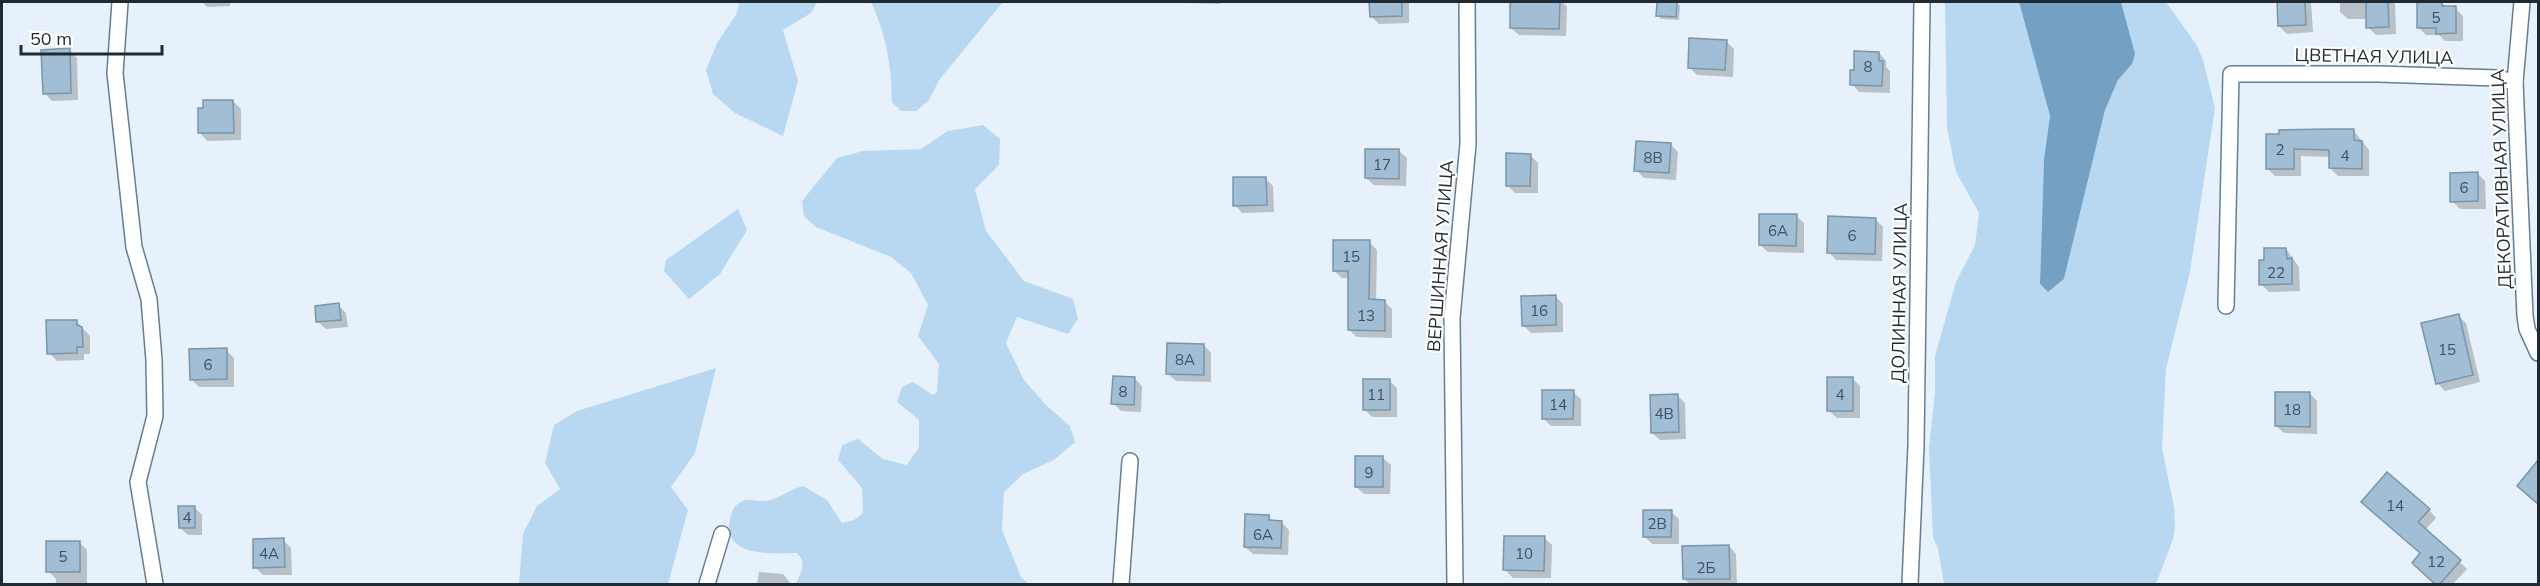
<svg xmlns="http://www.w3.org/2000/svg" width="2540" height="586" font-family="Mulish,sans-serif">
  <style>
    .green { fill: #b8d8f2 }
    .water { fill: #74a1c3 }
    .shadow { fill: #0003 }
    .building { fill: #a1bed5; stroke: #7995ab; stroke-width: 1.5 }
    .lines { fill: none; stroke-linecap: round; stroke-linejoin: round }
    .street-casing { stroke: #647f94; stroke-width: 18 }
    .street { stroke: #fff; stroke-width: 15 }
    .labels { text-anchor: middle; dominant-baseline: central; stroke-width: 4.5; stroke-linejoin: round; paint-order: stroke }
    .number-label { font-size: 15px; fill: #404f5c }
    .street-label { font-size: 18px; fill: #1f2a33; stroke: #fff }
  </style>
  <rect width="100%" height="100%" fill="#e6f1fb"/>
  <!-- green -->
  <g class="green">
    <path d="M739 2H817L811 13 783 30 798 81 783 136 735 113 713 94 706 70 717 43 737 13Z"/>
    <path d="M871 2H1003L939 80 929 100 916 111H901L892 102C891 64 887 37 871 2Z"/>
    <path d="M1945 2H2019L2050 116 2044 159 2040 284 2048 292 2064 279 2105 110 2118 80 2132 64 2121 2H2166L2196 44 2203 60 2215 108 2190 272 2166 369 2162 448 2174 507 2175 527 2173 539 2156 584H1944L1938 549 1933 537 1929 448 1935 392V356L1956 282 1975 245 1979 213 1956 172 1947 128Z"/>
    <path d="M983 125 1000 139 999 165 975 189 986 231 1024 281 1073 299 1078 319 1068 334 1017 317 1006 343 1024 380 1046 405 1070 426 1075 442 1054 460 1023 474 1004 492 1002 530 1021 577 1029 584H796C800 573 808 564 797 553 777 553 727 558 729 525 730 517 732 508 738 504 747 496 755 502 764 501 779 500 790 489 803 486L827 500 842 523 854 520 863 513 862 488 838 460 842 445 858 439 883 459 907 465 919 447V420L897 402 902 387 913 382 933 395 937 392 939 364 918 336 928 305 911 273 891 257 816 227 804 216 802 201 837 158 863 151 921 149 948 131Z"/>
    <path d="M738 209 747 230 720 274 689 299 664 271 666 260Z"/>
    <path d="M716 368 695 453 671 487 688 510 668 584H519L523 534 537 506 560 489 545 463 554 425 577 411Z"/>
  </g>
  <!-- water -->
  <path class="water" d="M2019 2H2121L2135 54 2132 64 2118 80 2105 110 2064 279 2048 292 2040 284 2044 159 2050 116Z"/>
  <!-- shadow -->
  <g class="shadow">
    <path d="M202 2H230V6L207 7Z"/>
    <path d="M1187 2H1220V4L1189 3Z"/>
    <path d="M1371 2H1409V23L1379 24 1371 16Z"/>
    <path d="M1512 2H1562L1567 6 1566 36 1519 35 1511 28Z"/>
    <path d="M1658 2H1677L1680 6 1679 20 1661 19 1658 15Z"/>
    <path d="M2278 2H2311L2313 32 2287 34 2279 26Z"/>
    <path d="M2340 2H2395L2396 34 2376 35 2368 27V19H2348L2340 12Z"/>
    <path d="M2442 3 2447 8H2455L2463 16V41H2445L2439 35H2426L2418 27Z"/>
    <path d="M1726 41 1734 49 1733 77 1697 75 1689 67Z"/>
    <path d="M69 50 77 58 78 100 52 101 45 94Z"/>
    <path d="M1879 53 1886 61V67L1890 71V93L1859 92 1852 84 1855 71Z"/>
    <path d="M233 101 241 109V140L207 141 200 133Z"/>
    <path d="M2354 131 2369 150V176H2338L2330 168V157L2301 156V176H2275L2267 168V136Z"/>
    <path d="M1670 144 1678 152 1676 180 1644 178 1636 170Z"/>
    <path d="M1399 151 1407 158 1406 186 1374 185 1366 178Z"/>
    <path d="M1531 156 1538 163V193H1515L1507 185Z"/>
    <path d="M2478 174 2485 181 2486 209H2460L2452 201Z"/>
    <path d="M1265 178 1273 186 1274 212 1242 213 1235 205Z"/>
    <path d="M1796 216 1804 223V253L1768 252 1760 245Z"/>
    <path d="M1875 219 1883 227 1882 261 1836 260 1829 252Z"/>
    <path d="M1369 242 1377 250 1376 301H1384L1392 309V338L1357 337 1349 330 1350 278H1342L1334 271Z"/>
    <path d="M2286 249 2299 267 2300 291 2269 292 2261 284 2266 261Z"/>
    <path d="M1555 296 1563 304V332L1531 333 1523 325Z"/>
    <path d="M338 305 346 313 348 327 326 329 318 322Z"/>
    <path d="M2458 316 2466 323 2480 382 2445 391 2437 383Z"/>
    <path d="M76 321 90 336V354H84V360L57 361 49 353Z"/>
    <path d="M1204 345 1211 353V382L1176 381 1168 374Z"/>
    <path d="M226 350 234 358V387H199L191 379Z"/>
    <path d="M1852 378 1860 386V418H1837L1829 411Z"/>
    <path d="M1135 379 1142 386 1141 412 1121 411 1113 403Z"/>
    <path d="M1390 381 1397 388V417H1372L1364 409Z"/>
    <path d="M1573 392 1581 399V426H1551L1543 418Z"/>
    <path d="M2309 393 2317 401V434L2284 433 2276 426Z"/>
    <path d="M1677 395 1685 403 1686 439 1660 440 1652 433Z"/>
    <path d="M1383 458 1391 465 1390 494H1364L1356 487Z"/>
    <path d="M2536 465 2538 467V503L2526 493Z"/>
    <path d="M194 507 202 515V535H188L180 528Z"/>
    <path d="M2370 510H2429L2436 518 2425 530 2467 569 2453 584H2437L2422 554Z"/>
    <path d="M1671 512 1679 519V544H1652L1644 536Z"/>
    <path d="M1268 516 1274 522H1281L1289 530 1288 555 1253 554 1245 547Z"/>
    <path d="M1544 538 1552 545 1551 578H1513L1505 570Z"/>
    <path d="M283 540 291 548 292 575H263L255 567Z"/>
    <path d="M80 543 87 550V584H56V579L48 571Z"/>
    <path d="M1729 546 1736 554 1737 584H1690L1684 579Z"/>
    <path d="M759 572 783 574 791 584H757Z"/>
  </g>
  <!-- building -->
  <g class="building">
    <path d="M1369 2H1402V16L1370 17Z"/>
    <path d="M1510 2H1560L1559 29 1510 28Z"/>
    <path d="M1657 2H1677L1676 17 1656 16Z"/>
    <path d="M2277 2H2305L2306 25 2278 26Z"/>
    <path d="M2366 2H2388L2389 27 2366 28Z"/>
    <path d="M2417 2H2442V6H2456V33L2436 34V28H2417Z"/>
    <path d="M1689 38 1727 40 1725 70 1688 68Z"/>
    <path d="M70 48 71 93 43 94 41 50Z"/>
    <path d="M1854 51 1879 52V61H1883L1882 86 1850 85V70H1854Z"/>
    <path d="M203 100H233L234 133H198V108H203Z"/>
    <path d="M2330 129H2354V140L2362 141V169L2329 168V150L2294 149V169H2266V134H2279V130Z"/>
    <path d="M1636 141 1671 143 1669 173 1634 171Z"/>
    <path d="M1365 149H1399V179L1365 178Z"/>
    <path d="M1506 153 1531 154 1530 186H1506Z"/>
    <path d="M2478 172V201L2450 202V173Z"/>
    <path d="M1233 177H1266L1267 205 1233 206Z"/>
    <path d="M1759 214H1797L1796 246 1759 245Z"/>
    <path d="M1828 216 1876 218 1875 254 1827 253Z"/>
    <path d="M1333 240H1370L1369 299 1385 300V331L1348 330V271H1333Z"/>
    <path d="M2264 248H2286L2287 259 2292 258V284L2259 285V260H2264Z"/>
    <path d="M1556 295V325L1522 326 1521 296Z"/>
    <path d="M339 303 341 320 316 322 315 306Z"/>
    <path d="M2459 314 2473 375 2436 384 2421 323Z"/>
    <path d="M46 320H77V325L82 327 83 347H77V353L47 354Z"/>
    <path d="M1167 343 1204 344V375L1166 374Z"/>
    <path d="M227 348V379L190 380 189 349Z"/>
    <path d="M1113 376 1135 377 1134 405 1111 404Z"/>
    <rect x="1827" y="377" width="26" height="34"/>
    <rect x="1363" y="379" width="27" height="31"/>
    <path d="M1542 390H1574L1573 419H1542Z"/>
    <path d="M2275 392H2310V427L2275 426Z"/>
    <path d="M1678 394 1679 432 1651 433 1650 395Z"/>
    <rect x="1355" y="456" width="28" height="31"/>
    <path d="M2538 460V504L2517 486Z"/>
    <path d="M2387 472 2430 509 2418 522 2461 560 2439 585H2436L2412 563 2420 553 2361 502Z"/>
    <path d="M178 506H195V528H179Z"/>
    <path d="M1643 510H1672L1671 537H1643Z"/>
    <path d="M1245 514 1269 515V520L1282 521 1281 548 1244 547Z"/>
    <path d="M1504 536H1545L1544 571 1503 570Z"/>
    <path d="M284 538 285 567 253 568V539Z"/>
    <rect x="46" y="541" width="34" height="31"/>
    <path d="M1729 545 1730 579H1683L1682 546Z"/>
  </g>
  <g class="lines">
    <defs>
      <g id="street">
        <path d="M120 2 115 73 134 247 149 299 154 360 155 416 138 482 155 584"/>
        <path d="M2522 2 2515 82 2525 316 2527 329 2538 353"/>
        <path d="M2226 306 2231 74H2379L2497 78 2515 82"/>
        <path d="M707 584 722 534"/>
        <path d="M1121 584 1130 461"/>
        <path d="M1455 584 1452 318 1468 144 1467 2"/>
        <path d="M1910 584 1916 446 1922 2"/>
      </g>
    </defs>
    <!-- street casing -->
    <use href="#street" class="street-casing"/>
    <!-- street -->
    <use href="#street" class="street"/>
  </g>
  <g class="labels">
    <!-- number labels -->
    <g class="number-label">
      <text x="2436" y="17">5</text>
      <text x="1868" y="66">8</text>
      <text x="2280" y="149">2</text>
      <text x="2345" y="155">4</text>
      <text x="1653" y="157">8В</text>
      <text x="1382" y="164">17</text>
      <text x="2464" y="187">6</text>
      <text x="1778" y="230">6А</text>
      <text x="1852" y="235">6</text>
      <text x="1351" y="256">15</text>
      <text x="2276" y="272">22</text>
      <text x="1539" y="310">16</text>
      <text x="1366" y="315">13</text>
      <text x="2447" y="349">15</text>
      <text x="1185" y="359">8А</text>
      <text x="208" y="364">6</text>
      <text x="1123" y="391">8</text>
      <text x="1376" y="394">11</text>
      <text x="1840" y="394">4</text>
      <text x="1558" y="404">14</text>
      <text x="2292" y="409">18</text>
      <text x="1664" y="413">4В</text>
      <text x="1369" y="472">9</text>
      <text x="2395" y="505">14</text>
      <text x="187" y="517">4</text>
      <text x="1657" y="523">2В</text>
      <text x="1263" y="534">6А</text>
      <text x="269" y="553">4А</text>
      <text x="1524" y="553">10</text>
      <text x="63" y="556">5</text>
      <text x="2436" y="561">12</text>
      <text x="1706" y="567">2Б</text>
    </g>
    <!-- street labels -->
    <g class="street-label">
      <text transform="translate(2374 56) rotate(1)">ЦВЕТНАЯ УЛИЦА</text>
      <text transform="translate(2501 179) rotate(-92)">ДЕКОРАТИВНАЯ УЛИЦА</text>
      <text transform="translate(1440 256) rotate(-86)">ВЕРШИННАЯ УЛИЦА</text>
      <text transform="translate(1899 293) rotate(-89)">ДОЛИННАЯ УЛИЦА</text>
    </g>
  </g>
  <!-- border -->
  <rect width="2540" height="586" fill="none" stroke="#1f2a33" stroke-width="6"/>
  <!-- scale -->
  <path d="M21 45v9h141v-9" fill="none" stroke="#1f2a33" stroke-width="3"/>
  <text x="30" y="45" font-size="18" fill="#1f2a33" stroke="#ffffff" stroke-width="4.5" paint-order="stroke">50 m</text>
</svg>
